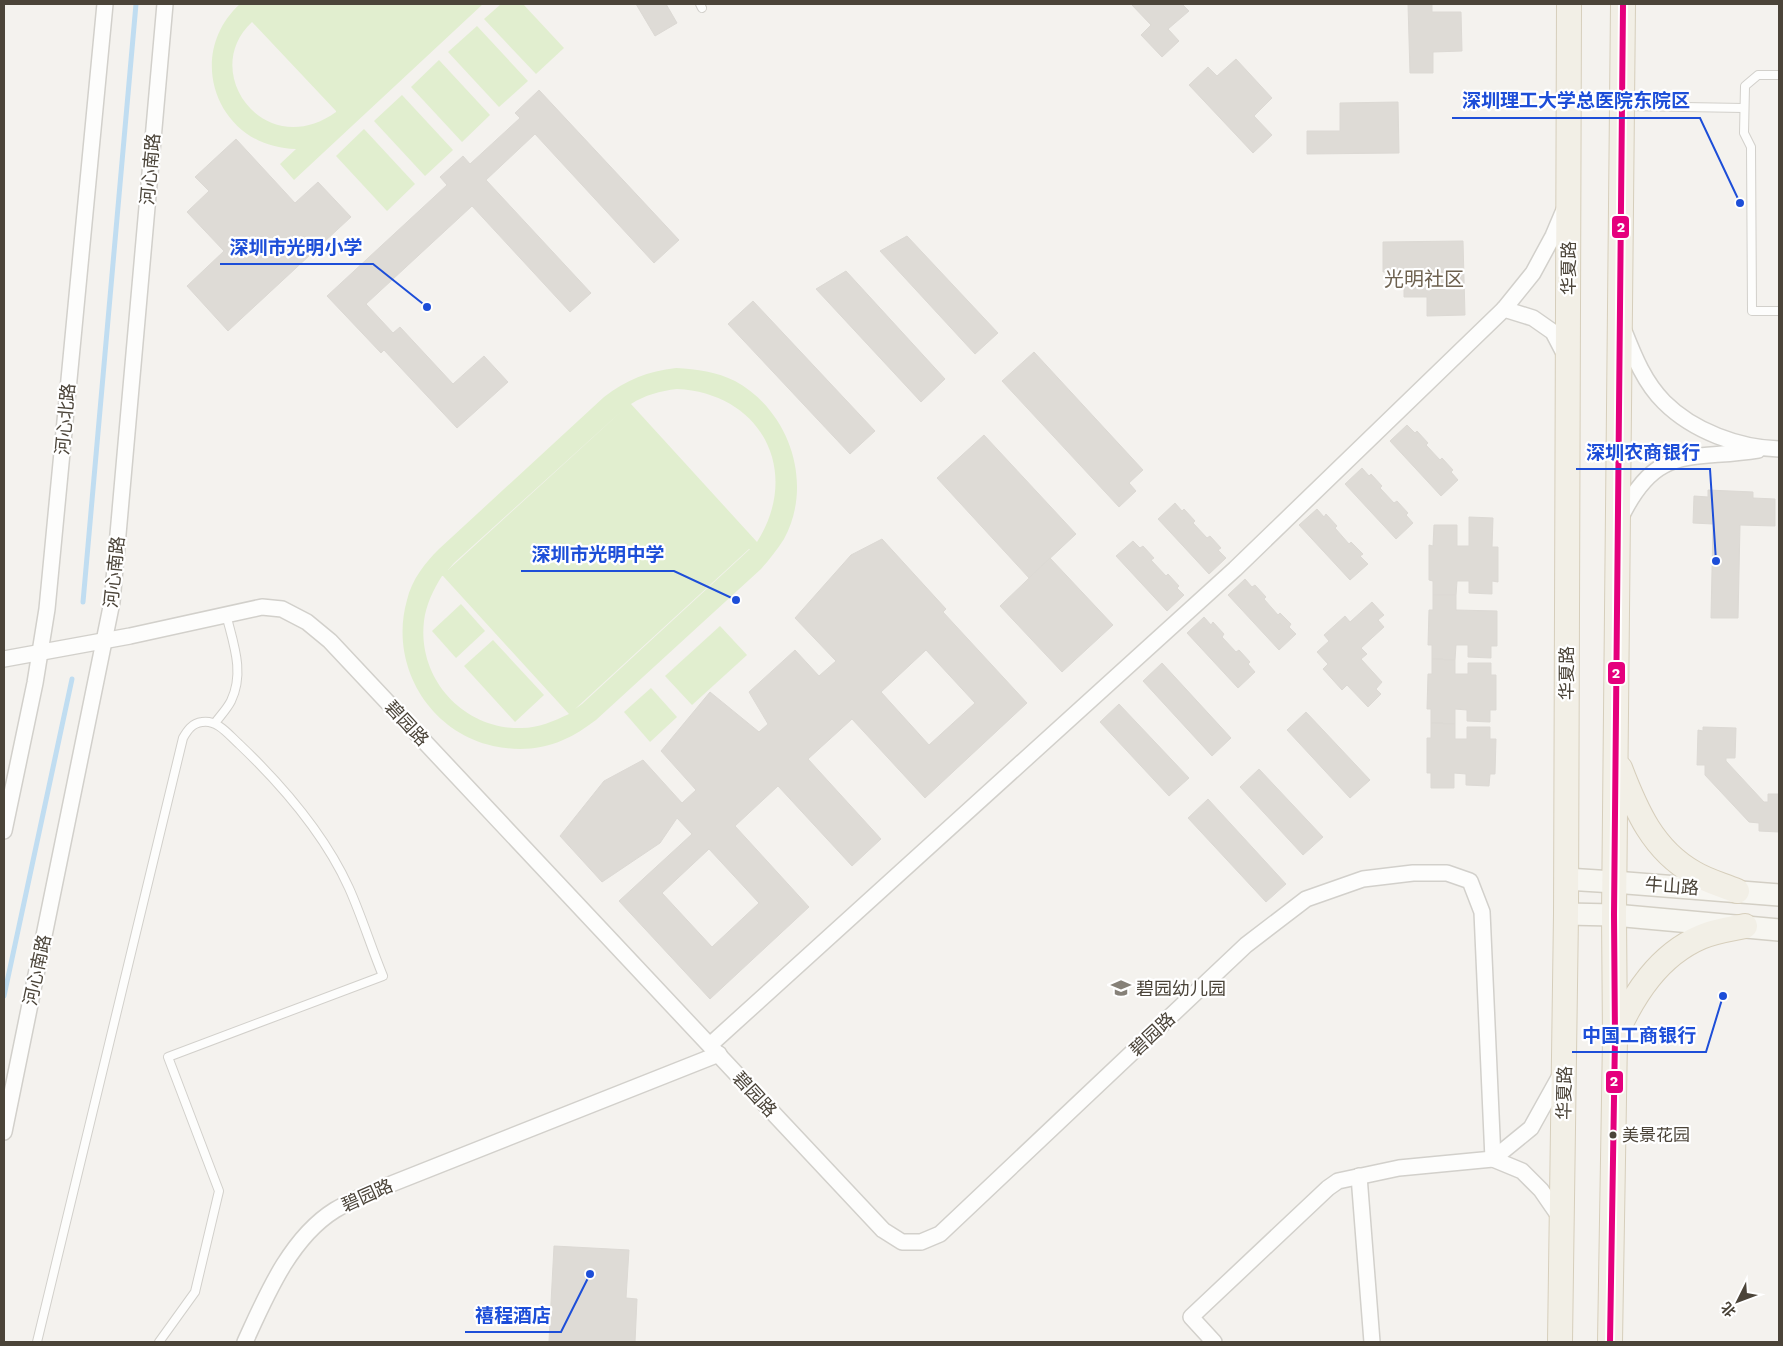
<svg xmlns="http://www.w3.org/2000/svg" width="1783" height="1346" font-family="'Work Sans','Noto Sans SC',sans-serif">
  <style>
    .green { fill: #e1eecf; fill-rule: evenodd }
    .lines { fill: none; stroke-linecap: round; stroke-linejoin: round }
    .stream { stroke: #c0ddf1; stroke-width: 5 }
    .building { fill: #dedbd6; stroke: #dcd9d4; fill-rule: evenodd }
    .lane-casing { stroke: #d2d0cb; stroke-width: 10 }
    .street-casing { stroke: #d2d0cb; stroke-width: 18 }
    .secondary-casing { stroke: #d3cfc5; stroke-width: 24 }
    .primary-casing { stroke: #d6cebb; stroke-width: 26 }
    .lane { stroke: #fdfdfc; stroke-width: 8 }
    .street { stroke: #fdfdfc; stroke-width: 15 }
    .secondary { stroke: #f7f6f1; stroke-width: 21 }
    .primary { stroke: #f2efe6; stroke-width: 24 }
    .bus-1-casing { stroke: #fff; stroke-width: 10 }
    .bus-1 { stroke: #e5007d; stroke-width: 6 }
    .bus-dot { fill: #4b4439; stroke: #fff; stroke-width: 2 }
    .labels { text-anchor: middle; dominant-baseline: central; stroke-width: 4.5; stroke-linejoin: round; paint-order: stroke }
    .bus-label { font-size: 17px; fill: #4b4439; stroke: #fff; text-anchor: start }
    .street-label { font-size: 18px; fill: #4b4439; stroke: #fff }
    .poi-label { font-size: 18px; fill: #4b4439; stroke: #fff; text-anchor: start }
    .quarter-label { font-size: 20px; fill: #6e6250; stroke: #fff }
    .leader { fill: none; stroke: #1d4ed8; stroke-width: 2 }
    .callout-dot { fill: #1d4ed8; stroke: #fff; stroke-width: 2 }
    .callout-label { font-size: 19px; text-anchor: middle; font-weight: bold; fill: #1d4ed8; stroke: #fff; stroke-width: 4.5; stroke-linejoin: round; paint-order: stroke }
    .line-badge { stroke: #fff; stroke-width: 2 }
    .badge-label { font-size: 14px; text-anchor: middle; font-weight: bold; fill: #fff }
  </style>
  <rect width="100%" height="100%" fill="#f4f2ee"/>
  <!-- green -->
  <g class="green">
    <path d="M240 4H483L294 180 280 164 296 149C218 148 183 56 240 4ZM252 22 336 111V112C265 163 198 72 252 22Z"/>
    <path d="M501 4H523L564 48 536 74 484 19Z"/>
    <path d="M477 26 528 81 499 107 448 52Z"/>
    <path d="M439 60 490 115 462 142 411 87Z"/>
    <path d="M402 95 453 150 425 176 374 121Z"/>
    <path d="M364 129 415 184 387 211 336 156Z"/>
    <path d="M676 368C697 369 717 372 735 381 790 411 814 484 784 539 777 550 769 560 761 569L596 720C585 728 575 735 563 740 541 750 516 751 493 746 427 731 389 663 407 600 412 579 425 563 439 549L604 397C626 380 648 371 676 368ZM677 389C761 393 802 471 757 542L631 404C645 395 660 391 677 389ZM624 409 448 570 454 563ZM750 549 582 704 575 709 749 549ZM442 576H443L569 714C554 721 538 728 522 728 464 730 417 679 424 621 426 605 433 590 442 576Z"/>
    <path d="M461 604 485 631 456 658 432 631Z"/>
    <path d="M720 626 747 655 692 705 665 676Z"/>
    <path d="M493 640 544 695 515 722 464 666Z"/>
    <path d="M651 688 677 717 650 742 624 712Z"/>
  </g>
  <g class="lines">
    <!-- stream -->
    <g class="stream">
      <path d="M83 602 136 4"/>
      <path d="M4 996 72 679"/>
    </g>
  </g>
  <!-- building -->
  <g class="building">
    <path d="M636 4H666L677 23 655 36Z"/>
    <path d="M1131 4H1182L1189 11 1168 29 1179 41 1162 57 1141 35 1151 25Z"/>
    <path d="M1408 4H1432V12H1461L1462 51 1433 52V73H1410Z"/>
    <path d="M1236 59 1272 98 1254 116 1272 135 1253 153 1189 85 1208 67 1217 76Z"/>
    <path d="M539 90 679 240 654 263 535 134 486 180 591 293 570 312 472 206 366 304 393 333 400 327 453 384 484 356 508 382 457 428 384 350 381 353 327 296 447 185 440 177 463 156 470 164 520 118 515 113Z"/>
    <path d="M1398 102 1399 153 1307 154V131H1340V103Z"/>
    <path d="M236 139 295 203 318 182 351 217 228 331 187 286 224 251 187 212 209 191 195 177Z"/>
    <path d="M907 236 998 333 975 354 880 251Z"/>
    <path d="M1463 241 1465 315 1427 316V297H1404V272H1383V242Z"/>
    <path d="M846 271 945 379 921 402 816 289Z"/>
    <path d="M753 301 875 431 850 454 728 324Z"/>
    <path d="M1034 352 1143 470 1129 483 1136 491 1119 507 1002 381Z"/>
    <path d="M1407 425 1415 433 1417 431 1428 443 1426 445 1440 460 1442 458 1453 470 1451 472 1458 480 1441 496 1390 441Z"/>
    <path d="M984 435 1076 534 1029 578 937 478Z"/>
    <path d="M1362 468 1369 476 1371 474 1382 486 1380 488 1394 503 1397 501 1408 513 1406 515 1413 523 1396 539 1345 484Z"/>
    <path d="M1708 490 1753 492V498L1775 499V526L1740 525 1738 618H1711L1713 524 1693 523 1694 496 1708 497Z"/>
    <path d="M1175 503 1182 511 1184 509 1195 521 1193 523 1207 538 1210 536 1221 548 1218 550 1226 558 1209 574 1158 519Z"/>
    <path d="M1317 509 1324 517 1326 514 1337 526 1335 528 1349 544 1351 542 1363 554 1360 556 1368 564 1350 580 1299 525Z"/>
    <path d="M1469 517 1493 518 1492 547H1498V582L1492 581V594L1469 593V581H1457L1456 595H1433V581L1429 580V545L1433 546 1434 525H1457V546H1469Z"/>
    <path d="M882 539 946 609 943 612 1027 703 925 798 852 719 808 759 881 839 852 866 778 786 735 826 809 907 710 999 619 901 692 834 677 818 660 843 602 882 560 836 604 781 643 760 682 803 696 790 661 751 710 692 759 732 768 724 749 692 795 650 819 676 836 661 795 618 851 555ZM926 650 975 703 929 745 881 692ZM709 849 759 903 712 947 662 893Z"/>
    <path d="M1133 541 1140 548 1143 546 1154 558 1151 560 1166 576 1168 574 1179 586 1177 588 1184 595 1167 611 1116 556Z"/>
    <path d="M1050 558 1113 625 1062 672 1000 606Z"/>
    <path d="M1245 579 1252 587 1255 585 1266 597 1264 599 1278 615 1280 613 1291 624 1289 627 1296 634 1279 650 1228 595Z"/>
    <path d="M1433 595H1456V610L1497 611V646H1491V658L1468 657V645H1456L1455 660 1432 659V645H1428L1429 610H1433Z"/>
    <path d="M1372 602 1384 615 1378 620 1384 627 1361 648 1367 654 1361 659 1382 682 1376 689 1381 694 1368 707 1347 685 1342 690 1323 669 1328 664 1317 652 1329 641 1324 635 1345 616 1350 622Z"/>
    <path d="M1204 617 1211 625 1213 622 1224 634 1222 637 1236 652 1239 650 1250 662 1248 664 1255 672 1238 688 1187 633Z"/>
    <path d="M1432 659 1455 660V674H1468V663H1491V675H1496V710H1490V722L1467 721V710L1455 709V724L1431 723V709H1427L1428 674H1432Z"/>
    <path d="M1162 663 1231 738 1212 756 1143 681Z"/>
    <path d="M1119 704 1189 778 1169 796 1100 722Z"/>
    <path d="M1306 712 1370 780 1350 798 1287 730Z"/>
    <path d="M1431 723 1455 724V739H1467V727H1490V739H1496L1495 774H1490L1489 786 1466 785V774L1454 773V788H1431V773H1427V738H1431Z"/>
    <path d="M1703 727 1736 728 1735 758H1726V761L1764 802H1768V794H1779V832L1759 831V823L1749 822 1705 775V765H1697L1698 730 1703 731Z"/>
    <path d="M1259 769 1323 837 1303 855 1240 787Z"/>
    <path d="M1208 799 1286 884 1266 902 1188 818Z"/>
    <path d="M554 1246 629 1250 626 1298 637 1299 635 1342 549 1341Z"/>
  </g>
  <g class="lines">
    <defs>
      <g id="lane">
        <path d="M700 4 702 8"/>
        <path d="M1779 75H1758L1745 86 1744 133 1751 147 1752 311H1779"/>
        <path d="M1624 106 1744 108"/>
        <path d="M215 723C220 716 227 709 231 701 245 672 233 643 226 614"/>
        <path d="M37 1342 183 738C187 731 192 723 202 722 217 719 229 735 239 744 282 785 324 833 349 888 362 917 371 947 383 976L168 1057 219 1191 195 1292 159 1342"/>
      </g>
      <g id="street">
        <path d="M1504 309 1533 273 1553 236 1564 210"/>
        <path d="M1624 331C1634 356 1644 382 1664 402 1693 431 1739 448 1779 449"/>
        <path d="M1621 517C1657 443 1690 461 1758 450"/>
        <path d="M4 659 130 636 262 607 282 609 307 622 330 641 883 1230 902 1242H921L940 1234 1246 945 1306 899 1363 879 1413 873H1447L1470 881 1482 912 1493 1159"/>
        <path d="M4 831 35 683 47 609 105 4"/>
        <path d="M710 1045 1235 569 1504 309 1533 318 1553 332 1565 355"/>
        <path d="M4 1132 112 602 165 4"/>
        <path d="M1493 1159 1531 1128 1561 1074"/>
        <path d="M1359 1176 1372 1342"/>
        <path d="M245 1342C266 1296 290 1238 335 1210 345 1204 356 1199 366 1194L719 1054"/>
        <path d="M1214 1342 1191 1317 1328 1188 1338 1181 1399 1168 1493 1159 1522 1171 1541 1190 1561 1219"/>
      </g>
      <g id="secondary">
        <path d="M1566 879 1614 882 1779 895"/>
        <path d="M1566 914 1614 915 1779 930"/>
      </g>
      <g id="primary">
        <path d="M1620 768C1636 810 1653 850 1694 873 1707 881 1723 885 1737 891"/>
        <path d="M1616 1034C1634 994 1659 955 1701 937 1715 931 1730 929 1745 926"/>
        <path d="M1560 1342 1566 914 1569 4"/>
        <path d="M1610 1342 1615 1038 1614 915 1623 4"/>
      </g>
    </defs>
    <!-- lane casing -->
    <use href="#lane" class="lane-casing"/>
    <!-- street casing -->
    <use href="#street" class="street-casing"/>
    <!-- secondary casing -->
    <use href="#secondary" class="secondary-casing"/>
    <!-- primary casing -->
    <use href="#primary" class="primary-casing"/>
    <!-- lane -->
    <use href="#lane" class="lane"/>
    <!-- street -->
    <use href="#street" class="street"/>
    <!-- secondary -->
    <use href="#secondary" class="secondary"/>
    <!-- primary -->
    <use href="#primary" class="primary"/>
    <defs>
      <path id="bus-1" d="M1610 1342 1615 1038 1614 915 1623 4"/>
    </defs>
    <!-- bus-1 casing -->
    <use href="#bus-1" class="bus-1-casing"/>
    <!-- bus-1 -->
    <use href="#bus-1" class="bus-1"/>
  </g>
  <!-- icons -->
  <defs>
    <symbol id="school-bare" viewBox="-9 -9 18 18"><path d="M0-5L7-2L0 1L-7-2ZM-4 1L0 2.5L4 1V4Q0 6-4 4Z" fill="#868178" stroke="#fff" stroke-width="2.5" paint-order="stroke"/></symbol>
  </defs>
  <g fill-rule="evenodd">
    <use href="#school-bare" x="1107" y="974" width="28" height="28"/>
  </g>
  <!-- markers -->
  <circle class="bus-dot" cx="1613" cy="1135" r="4.5"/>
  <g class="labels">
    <!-- bus labels -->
    <g class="bus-label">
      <text x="1622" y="1135">美景花园</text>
    </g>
    <!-- street labels -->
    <g class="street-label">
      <text transform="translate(150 169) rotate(-85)">河心南路</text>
      <text transform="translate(1568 268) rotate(-90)">华夏路</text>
      <text transform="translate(65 419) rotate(-85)">河心北路</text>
      <text transform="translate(114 572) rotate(-84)">河心南路</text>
      <text transform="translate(1566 673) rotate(-90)">华夏路</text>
      <text transform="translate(407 723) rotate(47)">碧园路</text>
      <text transform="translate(1672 886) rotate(4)">牛山路</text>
      <text transform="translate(37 970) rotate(-78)">河心南路</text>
      <text transform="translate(1152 1034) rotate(-43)">碧园路</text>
      <text transform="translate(1564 1093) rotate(-89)">华夏路</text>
      <text transform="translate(755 1094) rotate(47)">碧园路</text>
      <text transform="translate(367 1195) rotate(-24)">碧园路</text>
    </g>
    <!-- poi labels -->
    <g class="poi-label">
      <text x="1136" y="988">碧园幼儿园</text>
    </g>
    <!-- quarter labels -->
    <g class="quarter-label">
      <text x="1424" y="279">光明社区</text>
    </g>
  </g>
  <!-- callouts -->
  <path class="leader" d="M1740 203L1700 118H1452M427 307L373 264H220M1716 561L1710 469H1576M736 600L674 571H521M1723 996L1706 1052H1572M590 1274L561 1332H465"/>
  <g class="callout-dot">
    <circle cx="1740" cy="203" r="5"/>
    <circle cx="427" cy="307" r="5"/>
    <circle cx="1716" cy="561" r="5"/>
    <circle cx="736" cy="600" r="5"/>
    <circle cx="1723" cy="996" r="5"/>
    <circle cx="590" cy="1274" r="5"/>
  </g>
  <g class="callout-label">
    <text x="1576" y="107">深圳理工大学总医院东院区</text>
    <text x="296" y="254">深圳市光明小学</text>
    <text x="1643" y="459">深圳农商银行</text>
    <text x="598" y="561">深圳市光明中学</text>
    <text x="1639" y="1042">中国工商银行</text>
    <text x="513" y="1322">禧程酒店</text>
  </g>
  <g class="line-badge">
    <rect x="1611" y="215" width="19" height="24" rx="5" fill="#e5007d"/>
    <rect x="1607" y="661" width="19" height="24" rx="5" fill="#e5007d"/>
    <rect x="1605" y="1070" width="19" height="24" rx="5" fill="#e5007d"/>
  </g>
  <g class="badge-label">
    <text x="1621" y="232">2</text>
    <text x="1616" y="678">2</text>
    <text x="1614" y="1086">2</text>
  </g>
  <!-- border -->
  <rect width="1783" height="1346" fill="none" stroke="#4b4439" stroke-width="10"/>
  <!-- north arrow -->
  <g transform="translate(1738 1301) rotate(228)" stroke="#ffffff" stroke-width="4" paint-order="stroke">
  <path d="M0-4L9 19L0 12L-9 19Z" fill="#4b4439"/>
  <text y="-8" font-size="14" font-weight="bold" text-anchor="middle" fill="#4b4439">北</text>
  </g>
</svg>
